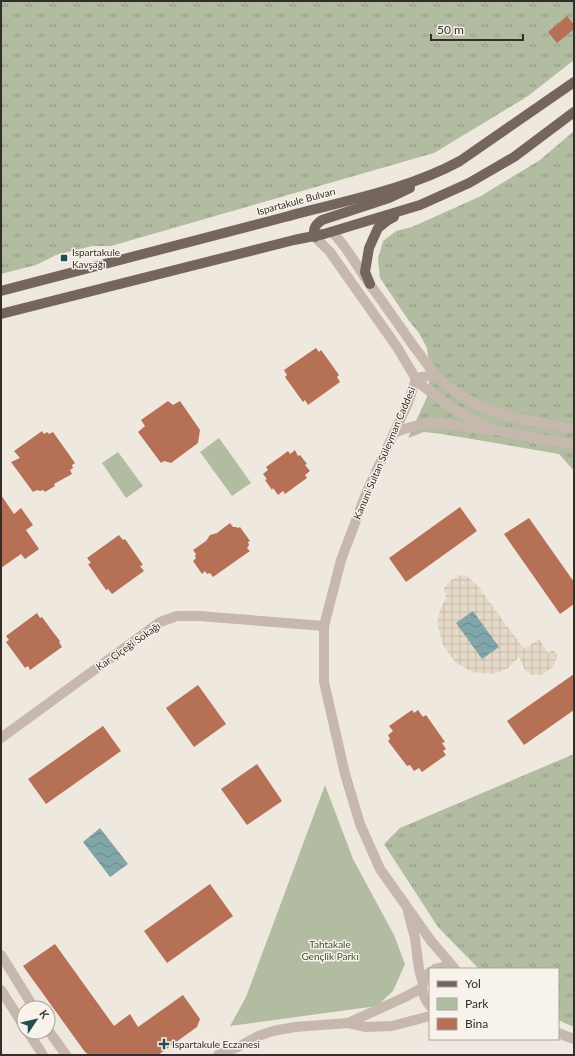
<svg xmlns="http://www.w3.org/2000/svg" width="575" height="1056" font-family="Lato,sans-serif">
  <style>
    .grass { fill: url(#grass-tufts) }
    .green { fill: #b2bca0 }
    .plaza { fill: url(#plaza-grid) }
    .water { fill: url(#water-waves) }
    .building { fill: #b67055 }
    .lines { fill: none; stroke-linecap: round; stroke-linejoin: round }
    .minor { stroke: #c6b8ac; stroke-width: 10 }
    .tertiary { stroke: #c6b8ac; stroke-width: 10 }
    .primary { stroke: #75665d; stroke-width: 10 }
    .poi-dot { fill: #244d51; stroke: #f7f2ea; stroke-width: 1.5 }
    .labels { text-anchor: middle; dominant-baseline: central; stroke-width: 3; stroke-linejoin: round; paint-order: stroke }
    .street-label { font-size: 10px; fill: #352d2a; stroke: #f7f2ea }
    .poi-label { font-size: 10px; fill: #352d2a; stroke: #f7f2ea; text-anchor: start }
    .park-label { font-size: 10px; fill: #435031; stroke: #f7f2ea }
  </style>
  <defs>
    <pattern id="grass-tufts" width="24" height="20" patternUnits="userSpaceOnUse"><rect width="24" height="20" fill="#b2bca0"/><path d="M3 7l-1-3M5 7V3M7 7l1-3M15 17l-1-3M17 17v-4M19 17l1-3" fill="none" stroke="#929983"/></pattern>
    <pattern id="plaza-grid" width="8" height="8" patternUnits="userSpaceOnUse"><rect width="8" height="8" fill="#e5d9c7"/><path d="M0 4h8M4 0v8" fill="none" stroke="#c5bbab"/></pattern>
    <pattern id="water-waves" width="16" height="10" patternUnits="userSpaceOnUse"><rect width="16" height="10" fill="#81a6a9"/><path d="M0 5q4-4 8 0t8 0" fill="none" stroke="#6a888a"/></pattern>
  </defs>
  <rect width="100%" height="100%" fill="#efe8de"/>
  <!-- grass -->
  <g class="grass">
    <path d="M1 1H574V60L528 96 434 153 111 246H92L56 255 36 265 1 274Z"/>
    <path d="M574 131V471L559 454 442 434 424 432 408 438 428 395 430 370 427 348 419 333 409 321 380 278 378 259 383 241 396 231 412 227 481 196 540 160Z"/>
    <path d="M574 754V1027L558 1020V969H479L438 927 384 844 400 828Z"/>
  </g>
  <!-- green -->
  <g class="green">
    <path d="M219 438 251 483 232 496 200 452Z"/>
    <path d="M118 452 143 486 126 498 102 463Z"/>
    <path d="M325 785 353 859 394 935 405 964 393 991 377 1006 230 1026 246 997Z"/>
  </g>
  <!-- plaza -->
  <path class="plaza" d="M461 575 468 577 477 585 524 649 539 639 548 653 553 650 557 655 554 666 542 675H531L525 670 519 657 507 669 492 674 472 672 455 662 443 645 437 623 440 610 446 598 444 588 451 580Z"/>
  <!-- water -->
  <g class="water">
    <path d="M473 611 499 647 482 659 456 623Z"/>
    <path d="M100 828 128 864 110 877 83 842Z"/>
  </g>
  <!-- building -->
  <g class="building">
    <path d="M567 16 574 25V29L557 43 548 32Z"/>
    <path d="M316 348 319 352 321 350 329 361 339 375 337 377 340 382 308 405 305 400 303 402 285 377 287 375 284 370Z"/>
    <path d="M168 401 173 405 180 401 200 430 198 443 171 463 164 461 161 463 138 432 145 426 141 420Z"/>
    <path d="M42 431 44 434 47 432 49 434 53 432 75 463 72 465 73 468 70 470 72 474 54 484 55 486 45 492 43 490 40 491 37 490 33 492 11 462 20 458 14 451Z"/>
    <path d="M295 450 298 456 300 455 307 464 305 465 310 471 305 475 307 478 285 494 283 491 278 495 273 488 272 490 265 480 267 479 263 474 268 470 266 467 280 457 288 451 290 454Z"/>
    <path d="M1 495 14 514 21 508 33 525 26 530 39 549 25 559 21 554 1 568Z"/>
    <path d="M460 507 477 531 406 582 389 558Z"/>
    <path d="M529 518 574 582V604L560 614 504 534Z"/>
    <path d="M230 523 233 527H236L238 528 240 527 250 541 248 542 249 545 247 548 250 551 213 577 210 573 207 574 205 571 202 574 193 561 196 558 195 556 196 554 193 550 206 541 210 535 217 533Z"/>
    <path d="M119 535 123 540 125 539 143 565 140 566 144 571 112 594 108 589 106 590 88 564 91 563 87 558Z"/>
    <path d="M37 613 40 618 42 617 53 632 60 641 59 642 62 647 30 670 28 666 25 668 6 642 9 640 6 636Z"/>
    <path d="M574 674V710L524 745 507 721Z"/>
    <path d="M198 685 226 724 194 747 166 708Z"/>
    <path d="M412 710 414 713 418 710 423 717 426 715 445 742 442 743 446 749 443 751 446 755 422 772 419 768 414 771 410 765 407 766 388 741 390 739 388 735 393 731 389 726Z"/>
    <path d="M103 726 121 751 46 804 28 779Z"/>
    <path d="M257 764 282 801 247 825 221 789Z"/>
    <path d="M210 884 233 916 167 963 144 931Z"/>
    <path d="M55 944 114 1026 130 1014 138 1027 183 995 200 1019 197 1027 158 1055H89L85 1052 23 966Z"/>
  </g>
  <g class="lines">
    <!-- minor -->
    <g class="minor">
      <path d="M1 738 160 622 177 616H199L324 626"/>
      <path d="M558 1033 574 1039"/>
    </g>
    <!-- tertiary -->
    <g class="tertiary">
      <path d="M332 232C349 249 357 267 371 286 386 306 400 327 415 348 423 358 430 369 439 379 476 414 527 421 574 429"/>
      <path d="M315 237 330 252 397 347 416 379 424 387 452 408 491 429 540 439 574 444"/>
      <path d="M416 379 408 403 367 491 341 560 324 626V682L345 774 360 824 380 869 431 941 455 969"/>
      <path d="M416 379C424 375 431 375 440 379"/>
      <path d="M394 433C406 428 419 424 432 423 451 423 469 429 488 429"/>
      <path d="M408 912 415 938 419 969 423 984"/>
      <path d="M1 955 34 1008"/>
      <path d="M435 969 444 967 452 969"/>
      <path d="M430 972C419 982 421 995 430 1006"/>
      <path d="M1 990 24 1026"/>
      <path d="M348 1023 403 998 422 988"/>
      <path d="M48 1030 66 1055"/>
      <path d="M28 1032 43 1055"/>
      <path d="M218 1055 240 1046 258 1036 273 1031 295 1027 348 1023 366 1027 392 1026 430 1016"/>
    </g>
    <!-- primary -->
    <g class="primary">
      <path d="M315 237C312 229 316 224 322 220L389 198 410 188"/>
      <path d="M370 284 365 272 369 248 378 228 388 220 394 217"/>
      <path d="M1 291C96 266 190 242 285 217 343 201 407 190 460 161L574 82"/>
      <path d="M1 314 294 240 324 234 420 205 469 183 514 157 574 112"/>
    </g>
  </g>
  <!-- markers -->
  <g class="poi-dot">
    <rect x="60" y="254" width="8" height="8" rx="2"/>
    <path d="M162 1038h4v4h4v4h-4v4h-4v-4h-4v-4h4z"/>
  </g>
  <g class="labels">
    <!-- street labels -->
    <g class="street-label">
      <text transform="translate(296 201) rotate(-15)">Ispartakule Bulvarı</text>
      <text transform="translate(384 453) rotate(-67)">Kanuni Sultan Süleyman Caddesi</text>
      <text transform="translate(128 646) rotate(-35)">Kar Çiçeği Sokağı</text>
    </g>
    <!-- poi labels -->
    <g class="poi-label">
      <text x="72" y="252">Ispartakule<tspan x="72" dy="12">Kavşağı</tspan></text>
      <text x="172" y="1044">Ispartakule Eczanesi</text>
    </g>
    <!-- park labels -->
    <g class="park-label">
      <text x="330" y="944">Tahtakale<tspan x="330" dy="12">Gençlik Parkı</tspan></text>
    </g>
  </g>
  <!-- border -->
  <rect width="575" height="1056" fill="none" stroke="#352d2a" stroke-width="4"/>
  <!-- legend -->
  <rect x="429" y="968" width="130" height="72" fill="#f7f2ea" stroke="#a9a39d"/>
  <rect x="437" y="981" width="20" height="6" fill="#75665d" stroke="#a9a39d"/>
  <text x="465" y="988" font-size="12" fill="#352d2a">Yol</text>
  <rect x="437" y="998" width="20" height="12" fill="#b2bca0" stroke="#a9a39d"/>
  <text x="465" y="1008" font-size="12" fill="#352d2a">Park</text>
  <rect x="437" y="1018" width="20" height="12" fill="#b67055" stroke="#a9a39d"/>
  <text x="465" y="1028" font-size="12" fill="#352d2a">Bina</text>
  <!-- north arrow -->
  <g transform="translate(36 1020) rotate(55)"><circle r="19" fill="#f7f2ea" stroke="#a9a39d"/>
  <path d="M0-3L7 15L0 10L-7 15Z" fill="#244d51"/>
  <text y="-6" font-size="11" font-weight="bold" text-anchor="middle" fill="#352d2a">K</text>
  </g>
  <!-- scale -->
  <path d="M431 34v6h92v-6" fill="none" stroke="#352d2a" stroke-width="2"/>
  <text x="437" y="34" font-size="12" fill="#352d2a" stroke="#f7f2ea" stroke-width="3" paint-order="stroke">50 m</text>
</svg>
